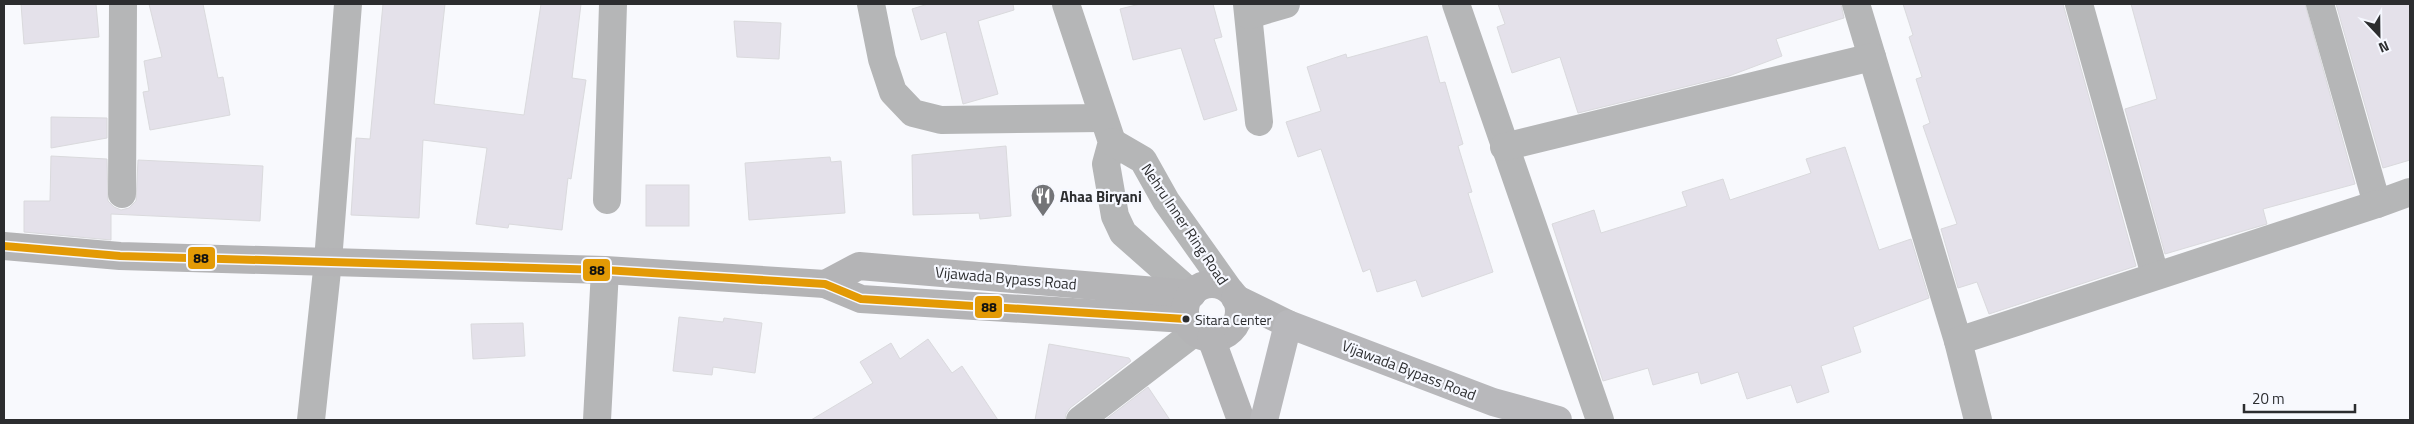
<svg xmlns="http://www.w3.org/2000/svg" width="2414" height="424" font-family="'Titillium Web',sans-serif">
  <style>
    .building { fill: #e4e1ea; stroke: #dadadd }
    .lines { fill: none; stroke-linecap: round; stroke-linejoin: round }
    .minor { stroke: #b5b6b7; stroke-width: 28 }
    .tertiary { stroke: #b5b6b7; stroke-width: 28 }
    .secondary { stroke: #b4b4b6; stroke-width: 28 }
    .primary { stroke: #b8b8bb; stroke-width: 28 }
    .bus-1-casing { stroke: #f6f8ff; stroke-width: 11 }
    .bus-1 { stroke: #e39a05; stroke-width: 8 }
    .bus-dot { fill: #2c2d2f; stroke: #f6f8ff; stroke-width: 2 }
    .labels { text-anchor: middle; dominant-baseline: central; stroke-width: 4.5; stroke-linejoin: round; paint-order: stroke }
    .bus-label { font-size: 14px; fill: #2c2d2f; stroke: #f6f8ff; text-anchor: start }
    .poi-label { font-size: 15px; font-weight: bold; fill: #2c2d2f; stroke: #f6f8ff; text-anchor: start }
    .street-label { font-size: 15px; fill: #2c2d2f; stroke: #f6f8ff }
    .line-badge { stroke: #f6f8ff; stroke-width: 2 }
    .pale-badge-label { font-size: 14px; text-anchor: middle; font-weight: bold; fill: #111 }
  </style>
  <rect width="100%" height="100%" fill="#f8f9fd"/>
  <!-- building -->
  <g class="building">
    <path d="M21 4H96L99 37 24 44Z"/>
    <path d="M149 4H203L218 78 223 77 230 115 150 130 143 92 149 91 144 61 162 57Z"/>
    <path d="M383 4H445L434 104 524 115 541 4H581L572 78 586 80 571 179 568 178 562 230 509 224 508 228 476 224 487 148 423 140 419 218 351 215 356 138 370 139Z"/>
    <path d="M928 4H1013L1014 10 978 21 998 94 963 104 946 32 921 40 912 9Z"/>
    <path d="M1140 4H1213L1222 37 1214 39 1237 110 1204 120 1181 48 1133 60 1120 9Z"/>
    <path d="M1498 4H1841L1844 18 1776 39 1782 56 1729 76 1578 113 1560 57 1512 73 1497 27 1505 24Z"/>
    <path d="M1903 4H2063L2136 266 1989 314 1977 282 1958 288 1941 229 1957 224 1923 126 1930 123 1916 79 1922 77 1909 37 1913 35Z"/>
    <path d="M2131 4H2305L2355 184 2263 209 2267 224 2165 254 2125 109 2157 99Z"/>
    <path d="M2336 4H2410V160L2383 168Z"/>
    <path d="M734 21 781 23 779 59 737 57Z"/>
    <path d="M1427 36 1440 83 1445 82 1463 144 1458 146 1472 192 1468 193 1493 272 1422 297 1416 280 1377 292 1370 269 1363 272 1321 149 1298 157 1286 122 1321 111 1307 67 1346 54 1347 58Z"/>
    <path d="M51 117 107 118V138L51 148Z"/>
    <path d="M1006 146 1011 216 980 219 979 213 913 215 912 155Z"/>
    <path d="M1845 147 1879 250 1911 239 1929 298 1853 327 1861 352 1821 366 1829 392 1797 403 1791 385 1747 399 1738 372 1701 384 1698 372 1653 385 1648 368 1603 381 1552 224 1594 210 1601 233 1687 206 1682 192 1723 179 1730 200 1811 173 1806 159Z"/>
    <path d="M51 156 107 159 108 201 114 207 121 210 129 208 136 201 138 160 263 166 260 221 111 214V240L24 232V201H50Z"/>
    <path d="M830 157 831 162 841 161 845 213 749 220 745 163Z"/>
    <rect x="646" y="185" width="43" height="41"/>
    <path d="M679 317 723 322 724 318 762 323 755 373 713 367 712 375 673 371Z"/>
    <path d="M523 323 525 356 473 359 471 324Z"/>
    <path d="M928 339 952 373 962 366 998 420H811L873 383 860 362 891 343 900 359Z"/>
    <path d="M1049 344 1129 358 1131 361 1070 408 1066 414 1065 420H1035Z"/>
    <path d="M1148 387 1170 420H1105Z"/>
  </g>
  <g class="lines">
    <!-- minor -->
    <g class="minor">
      <path d="M871 4 882 59 893 92 913 113 941 120 1102 118"/>
      <path d="M1247 4 1259 122"/>
      <path d="M1456 4 1600 420"/>
      <path d="M1856 4 1958 341"/>
      <path d="M2079 4 2155 275"/>
      <path d="M2320 4 2377 204 2410 192"/>
      <path d="M1249 15 1286 4"/>
      <path d="M1504 147 1872 57"/>
      <path d="M122 194 123 4"/>
      <path d="M607 200 613 4"/>
      <path d="M311 420 328 261 348 4"/>
      <path d="M597 420 605 270"/>
      <path d="M1080 420 1195 332"/>
      <path d="M1978 420 1958 341 2377 204"/>
    </g>
    <!-- tertiary -->
    <g class="tertiary">
      <path d="M1066 4 1112 142 1106 164 1115 216 1123 233 1192 294"/>
      <path d="M1112 142 1143 160 1166 201 1230 291"/>
    </g>
    <!-- secondary -->
    <g class="secondary">
      <path d="M4 246 120 256 605 270 825 284 861 299 1186 319"/>
      <path d="M825 284 859 266 1192 294"/>
      <circle cx="1212" cy="311" r="27"/>
      <path d="M1235 298 1288 324"/>
      <path d="M1211 338 1241 420"/>
    </g>
    <!-- primary -->
    <path class="primary" d="M1264 420 1288 324 1493 402 1558 420"/>
    <defs>
      <path id="bus-1" d="M4 246 120 256 605 270 825 284 861 299 1186 319"/>
    </defs>
    <!-- bus-1 casing -->
    <use href="#bus-1" class="bus-1-casing"/>
    <!-- bus-1 -->
    <use href="#bus-1" class="bus-1"/>
  </g>
  <!-- icons -->
  <defs>
    <symbol id="restaurant-pin" viewBox="-11 -11 22 30"><path d="M0 17L-7.5 6A9.5 9.5 0 1 1 7.5 6Z" fill="#737477" stroke="#f6f8ff"/><path d="M-5-6h1v4h1v-4h1v4h1v-4h1v5L-1.5 .5V6h-2V.5L-5-1ZM5-6V6H3V1.5H1.5Q1.5-4 5-6Z" fill="#fff"/></symbol>
  </defs>
  <g fill-rule="evenodd">
    <use href="#restaurant-pin" x="1029" y="182" width="28" height="38"/>
  </g>
  <!-- markers -->
  <circle class="bus-dot" cx="1186" cy="319" r="4.5"/>
  <g class="labels">
    <!-- bus labels -->
    <g class="bus-label">
      <text x="1195" y="319">Sitara Center</text>
    </g>
    <!-- poi labels -->
    <g class="poi-label">
      <text x="1060" y="196">Ahaa Biryani</text>
    </g>
    <!-- street labels -->
    <g class="street-label">
      <text transform="translate(1185 224) rotate(56)">Nehru Inner Ring Road</text>
      <text transform="translate(1006 278) rotate(5)">Vijawada Bypass Road</text>
      <text transform="translate(1409 370) rotate(21)">Vijawada Bypass Road</text>
    </g>
  </g>
  <g class="line-badge">
    <rect x="187" y="246" width="29" height="24" rx="5" fill="#e39a05"/>
    <rect x="582" y="258" width="29" height="24" rx="5" fill="#e39a05"/>
    <rect x="974" y="295" width="29" height="24" rx="5" fill="#e39a05"/>
  </g>
  <g class="pale-badge-label">
    <text x="201" y="263">88</text>
    <text x="597" y="275">88</text>
    <text x="989" y="312">88</text>
  </g>
  <!-- border -->
  <rect width="2414" height="424" fill="none" stroke="#2c2d2f" stroke-width="10"/>
  <!-- north arrow -->
  <g transform="translate(2379 35) rotate(158)" stroke="#f6f8ff" stroke-width="4" paint-order="stroke">
  <path d="M0-4L9 19L0 12L-9 19Z" fill="#2c2d2f"/>
  <text y="-8" font-size="14" font-weight="bold" text-anchor="middle" fill="#2c2d2f">N</text>
  </g>
  <!-- scale -->
  <path d="M2244 404v8h111v-8" fill="none" stroke="#2c2d2f" stroke-width="2.5"/>
  <text x="2252" y="404" font-size="15" fill="#2c2d2f" stroke="#f6f8ff" stroke-width="4" paint-order="stroke">20 m</text>
</svg>
